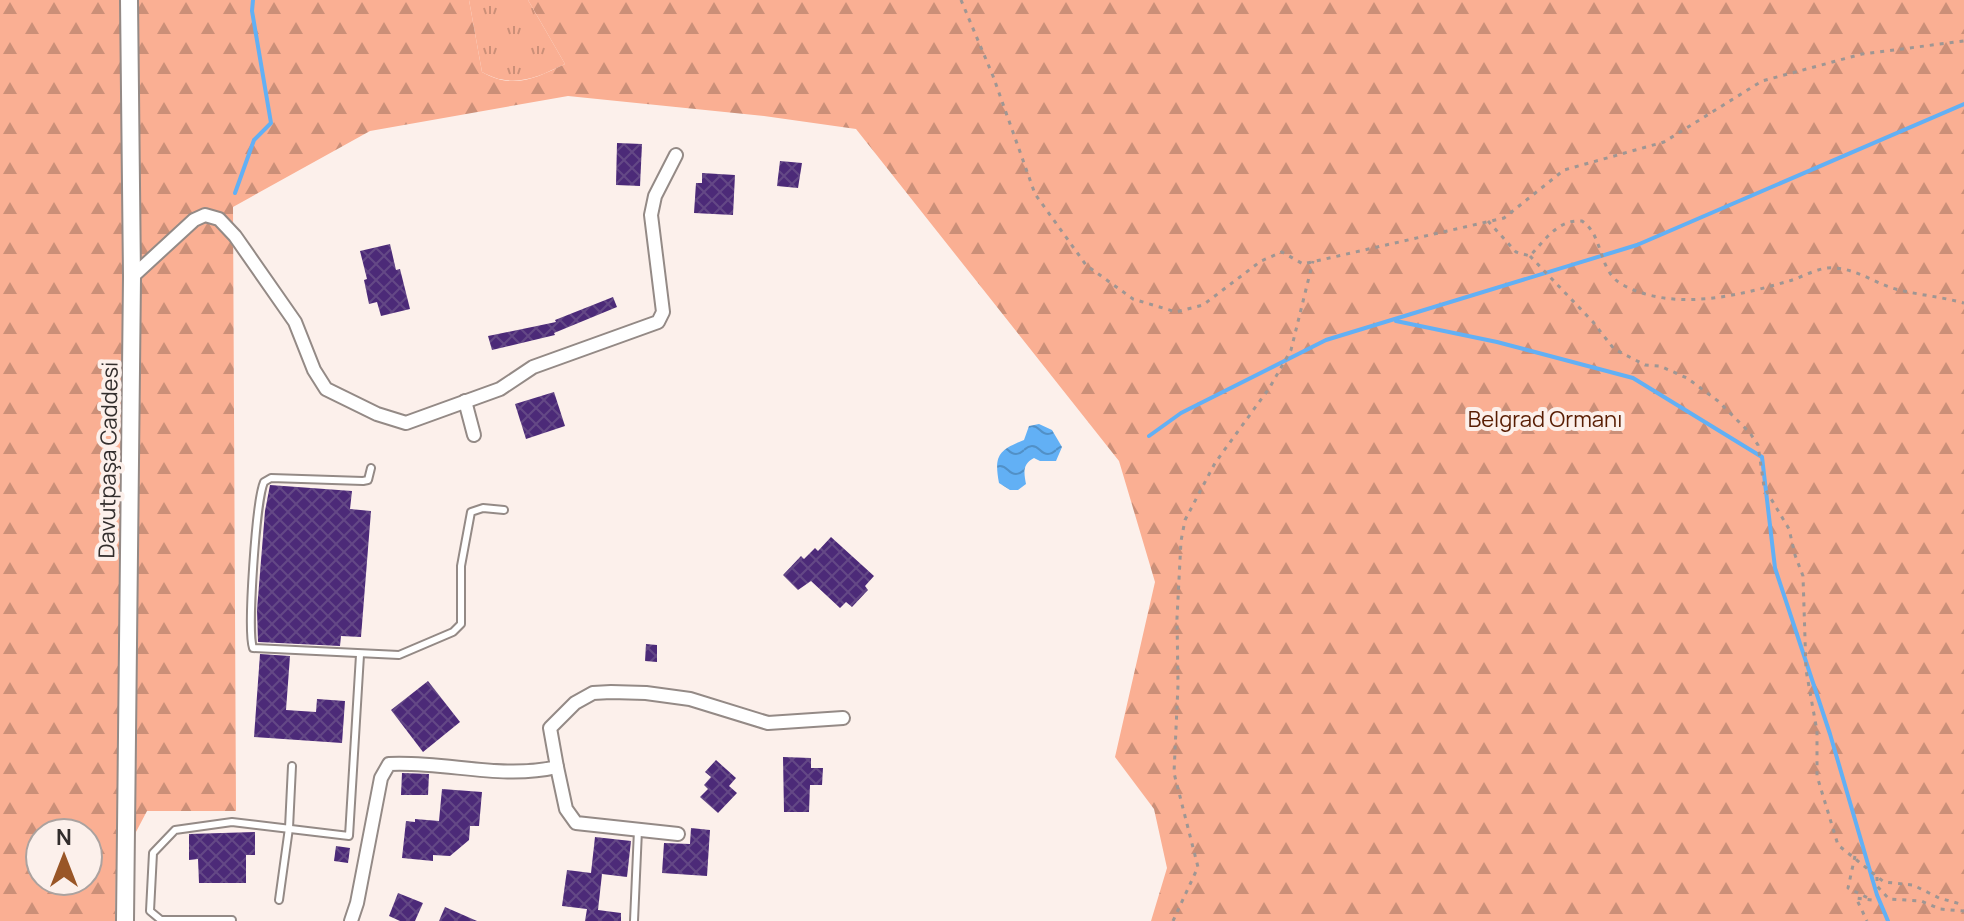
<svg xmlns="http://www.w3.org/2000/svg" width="1964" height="921" font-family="Manrope,sans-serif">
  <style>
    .grass { fill: url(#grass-tufts) }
    .forest { fill: url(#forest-firs); fill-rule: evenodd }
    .water { fill: url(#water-waves) }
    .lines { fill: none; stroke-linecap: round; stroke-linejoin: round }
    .stream { stroke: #62b0f5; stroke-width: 4 }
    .building { fill: url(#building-cross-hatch) }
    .service-casing { stroke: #948a86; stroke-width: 10 }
    .minor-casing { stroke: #948a86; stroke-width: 16 }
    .tertiary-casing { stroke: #948a86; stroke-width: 20 }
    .path { stroke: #9f9693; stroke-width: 3; stroke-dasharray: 4 6; stroke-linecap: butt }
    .service { stroke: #fff; stroke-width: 6 }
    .minor { stroke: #fff; stroke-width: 12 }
    .tertiary { stroke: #fff; stroke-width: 16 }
    .labels { text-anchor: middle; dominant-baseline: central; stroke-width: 8; stroke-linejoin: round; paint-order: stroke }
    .park-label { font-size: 22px; fill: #581d03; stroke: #fcf0eb }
    .street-label { font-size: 22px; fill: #322d2c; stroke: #fcf0eb }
  </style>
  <defs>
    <pattern id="grass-tufts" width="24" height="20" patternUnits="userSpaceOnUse" patternTransform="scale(2)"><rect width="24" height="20" fill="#faaf93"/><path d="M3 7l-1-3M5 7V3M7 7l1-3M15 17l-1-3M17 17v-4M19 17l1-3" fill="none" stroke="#cb8f78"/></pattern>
    <pattern id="forest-firs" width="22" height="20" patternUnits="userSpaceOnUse" patternTransform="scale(2)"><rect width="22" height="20" fill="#faaf93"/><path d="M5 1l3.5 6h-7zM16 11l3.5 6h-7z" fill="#cb8f78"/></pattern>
    <pattern id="water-waves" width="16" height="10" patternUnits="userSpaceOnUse" patternTransform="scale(2)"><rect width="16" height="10" fill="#62b0f5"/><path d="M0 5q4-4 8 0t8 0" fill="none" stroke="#5190c7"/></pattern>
    <pattern id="building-cross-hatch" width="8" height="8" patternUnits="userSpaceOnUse" patternTransform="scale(2)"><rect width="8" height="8" fill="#4c2a78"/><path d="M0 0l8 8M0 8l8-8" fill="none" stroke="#644886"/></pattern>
  </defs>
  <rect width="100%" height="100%" fill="#fcf0eb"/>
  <!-- grass -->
  <path class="grass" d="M469 0H528L565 64C536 78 513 89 482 72Z"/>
  <!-- forest -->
  <path class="forest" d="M0 0H469L482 72C513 90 536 78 565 64L528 0H1964V921H1151L1167 868 1154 809 1115 757 1155 582 1119 461 856 129 764 116 568 96 370 131 233 207 236 811H147L116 870 115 921H0ZM40 833H88V881H40Z"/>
  <!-- water -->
  <path class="water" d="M1039 424 1052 430 1062 447 1056 461H1040L1034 458C1022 464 1024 473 1026 484L1018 490H1010L999 483C994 456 998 450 1024 440L1029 426Z"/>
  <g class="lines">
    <!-- stream -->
    <g class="stream">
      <path d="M235 193 254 140 271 123 252 11 253 0"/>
      <path d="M1396 321 1497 342 1633 378 1762 457 1775 568 1830 734 1877 895 1888 921"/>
      <path d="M1149 436 1181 413 1326 340 1637 245 1964 104"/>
    </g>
  </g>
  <!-- building -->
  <g class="building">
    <path d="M617 143 642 144 640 186 616 185Z"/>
    <path d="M780 161 802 163 798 188 777 186Z"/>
    <path d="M702 173 735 175 733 215 694 213 696 183H702Z"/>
    <path d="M390 244 396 270 400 269 410 309 381 316 377 302 369 304 364 280 367 279 360 251Z"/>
    <path d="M613 297 617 307 554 333 555 335 492 350 488 336 556 322 555 320Z"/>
    <path d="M554 392 565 426 526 439 515 404Z"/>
    <path d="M270 485 352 491 350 509 371 511 361 637 341 636 340 646 258 642 257 610 265 511Z"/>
    <path d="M831 537 874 576 865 586 868 590 852 607 846 602 840 608 811 581 798 590 783 575 801 556 804 559 815 548 818 551Z"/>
    <path d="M646 644 657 645V662L645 661Z"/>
    <path d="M260 654 290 656 286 710 316 712 317 699 345 701 342 743 254 737Z"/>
    <path d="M428 681 460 722 423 752 391 710Z"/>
    <path d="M783 757 811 758V768H823L822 785H810L809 812H784Z"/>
    <path d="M716 760 736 778 729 786 737 793 718 813 700 797 708 789 704 785 711 777 705 772Z"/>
    <path d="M402 773 429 774 428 795H401Z"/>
    <path d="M442 789 482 792 479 826H470L469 840 450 856 433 855V861L402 858 406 821 415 822V819L439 821Z"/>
    <path d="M691 828 710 830 707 876 662 873 664 843 690 844Z"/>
    <path d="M255 832V855H246V883H199L198 859 189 860V834Z"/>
    <path d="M595 837 631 841 627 877 602 874 598 910 621 913V921H585L587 909 562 906 567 870 591 873Z"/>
    <path d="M336 846 350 848 348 863 334 861Z"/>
    <path d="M398 893 423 903 415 921H400L389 916Z"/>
    <path d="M445 907 477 921H439Z"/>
  </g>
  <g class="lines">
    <defs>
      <g id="service">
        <path d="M371 468 368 480 363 481 271 478 264 482C256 500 247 631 253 648L399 655 453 632 461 624V566L471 512 483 508 504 510"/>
        <path d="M279 900 289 828 292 766"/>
        <path d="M232 920H161L150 911 153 853 175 830 232 822 349 836 360 655"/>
        <path d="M634 921 638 830"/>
      </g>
      <g id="minor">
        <path d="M132 277 194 220 205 215 219 219 235 236 295 322 314 370 326 389 377 414 406 423 500 389 533 367 658 322 663 312 651 215 655 196 676 155"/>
        <path d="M465 401 474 435"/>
        <path d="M557 767 566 809 576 823 678 834"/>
        <path d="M351 921 357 903 381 778 389 764C446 761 501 780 557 767L550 728 575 703 593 693 611 692 646 693 690 699 768 723 843 718"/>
      </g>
      <path id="tertiary" d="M125 921 132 277 129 0"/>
    </defs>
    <!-- service casing -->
    <use href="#service" class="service-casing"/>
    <!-- minor casing -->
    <use href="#minor" class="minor-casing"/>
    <!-- tertiary casing -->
    <use href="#tertiary" class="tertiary-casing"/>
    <!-- path -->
    <g class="path">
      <path d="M961 0 993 76 1035 194 1086 265 1133 299 1176 312 1203 305 1261 261 1282 252 1303 264 1504 218 1564 170 1664 142 1762 81 1862 54 1964 41"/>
      <path d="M1488 221 1516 252 1530 256C1545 240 1558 219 1582 221 1605 237 1597 271 1623 285 1674 312 1737 296 1789 281 1803 277 1820 266 1835 268 1857 269 1878 285 1899 290 1920 295 1942 297 1964 303"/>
      <path d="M1530 256 1593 322 1614 349 1645 365 1660 366 1687 378 1718 401 1750 433 1758 445 1764 487 1789 529 1795 555 1803 576 1806 670 1817 731V776L1838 845 1884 882 1913 885 1939 898 1964 905"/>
      <path d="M1855 856 1848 888 1872 900 1856 898 1867 921"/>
      <path d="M1877 877V886L1889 899 1921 901 1940 909 1964 911"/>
      <path d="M1173 921 1198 867 1174 773 1178 685 1177 618 1181 541 1185 520 1215 463 1270 387 1291 350 1313 261"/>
    </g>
    <!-- service -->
    <use href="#service" class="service"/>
    <!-- minor -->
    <use href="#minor" class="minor"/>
    <!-- tertiary -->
    <use href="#tertiary" class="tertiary"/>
  </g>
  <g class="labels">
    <!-- park labels -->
    <g class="park-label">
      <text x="1545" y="419">Belgrad Ormanı</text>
    </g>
    <!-- street labels -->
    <g class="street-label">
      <text transform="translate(108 460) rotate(-89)">Davutpaşa Caddesi</text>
    </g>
  </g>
  <!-- north arrow -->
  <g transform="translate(64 857)"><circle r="38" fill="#fcf0eb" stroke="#aba29f" stroke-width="2"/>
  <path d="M0-6L14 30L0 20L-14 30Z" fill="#995627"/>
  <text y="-12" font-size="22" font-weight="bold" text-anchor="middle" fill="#322d2c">N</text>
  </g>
</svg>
